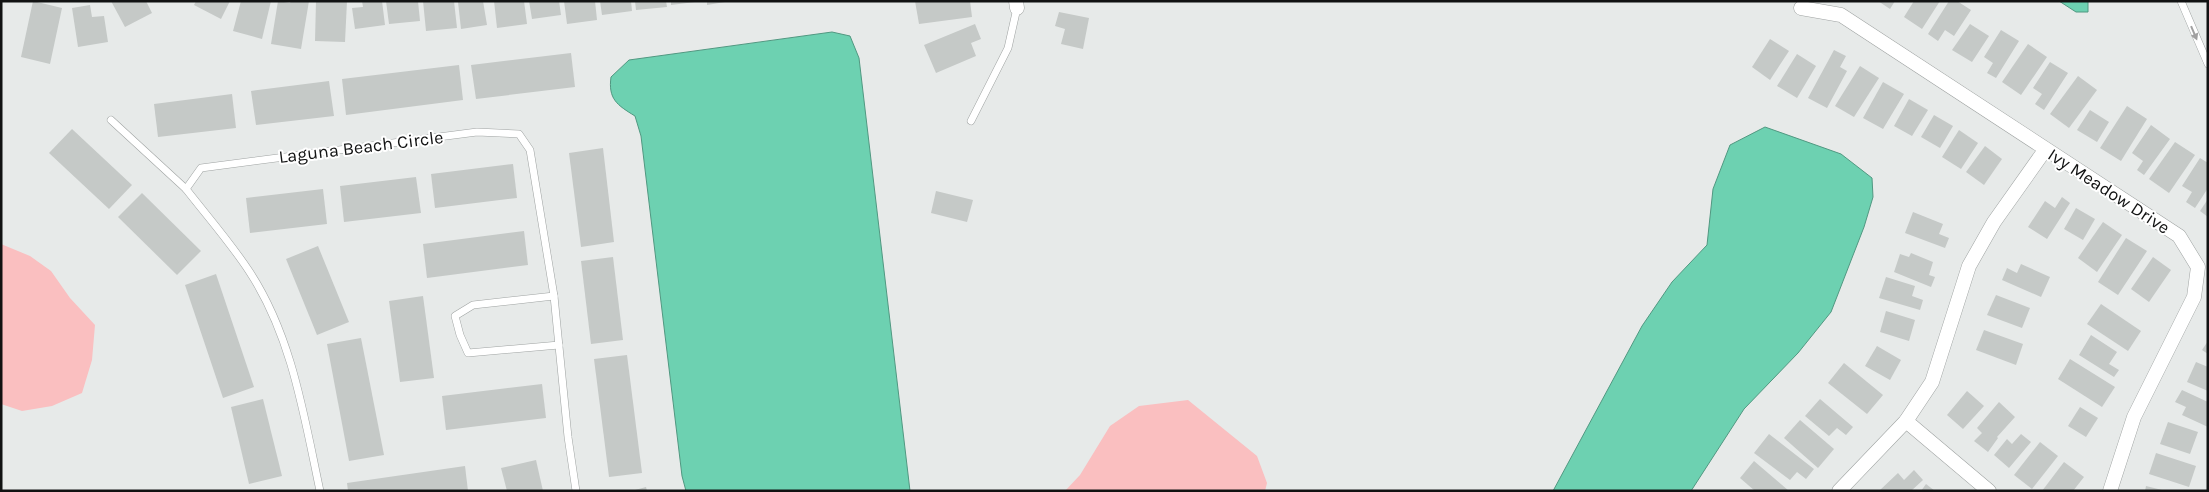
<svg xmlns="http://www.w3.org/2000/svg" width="2209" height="492" font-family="Karla,sans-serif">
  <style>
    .green { fill: #fabfc0 }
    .water { fill: #6dd1b1; stroke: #519881 }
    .building { fill: #c5c9c7 }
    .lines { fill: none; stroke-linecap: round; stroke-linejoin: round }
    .service-casing { stroke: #9fa3a2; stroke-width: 8 }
    .minor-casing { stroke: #9fa3a2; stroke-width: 15 }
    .service { stroke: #fff; stroke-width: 7 }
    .minor { stroke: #fff; stroke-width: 14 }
    .oneway { fill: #a0a0a0 }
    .labels { text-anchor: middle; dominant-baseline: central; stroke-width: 4; stroke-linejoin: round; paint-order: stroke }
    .street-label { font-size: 18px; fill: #111212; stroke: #fff }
  </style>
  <rect width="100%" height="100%" fill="#e7eae9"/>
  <!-- green -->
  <g class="green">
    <path d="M1 244 30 256 51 271 70 298 95 325 92 360 82 393 52 406 22 411 1 404Z"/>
    <path d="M1188 400 1257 456 1267 483 1265 491H1065L1080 475 1110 426 1139 406Z"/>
  </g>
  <!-- water -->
  <g class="water">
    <path d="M2059 1H2088V12H2076Z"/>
    <path d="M832 32 850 36 859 58 910 491H686L682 476 641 136 635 116C617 105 608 99 611 77L629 60Z"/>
    <path d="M1765 127 1841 154 1872 178 1873 197 1864 227 1831 312 1798 353 1744 409 1691 491H1553L1642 326 1672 282 1707 245 1713 189 1730 145Z"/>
  </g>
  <!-- building -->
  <g class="building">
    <path d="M33 1 62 8 50 64 21 57Z"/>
    <path d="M111 1H146L152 13 125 27Z"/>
    <path d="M196 1H230L221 19 194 5Z"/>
    <path d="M241 1H271L262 39 233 31Z"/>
    <path d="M278 1 290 3 291 1H309L301 49 271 44Z"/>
    <path d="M316 1H347L345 42 315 41Z"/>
    <path d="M362 1H382L385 25 355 29 352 8 363 7Z"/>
    <path d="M386 1H418L420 21 389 24Z"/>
    <path d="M423 1H454L457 28 426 31Z"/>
    <path d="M463 1H483L487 25 461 29 458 2Z"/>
    <path d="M494 1H524L527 24 497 28Z"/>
    <path d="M529 1H559L561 15 532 19Z"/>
    <path d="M564 1H595L597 20 567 24Z"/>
    <path d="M600 1H631L632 11 602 15Z"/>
    <path d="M635 1H666L667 7 636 10Z"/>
    <path d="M671 1H695V2L671 5Z"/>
    <path d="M707 1H725V2L707 5Z"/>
    <path d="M915 1H970L972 17 919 24Z"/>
    <path d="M1878 1H1895L1890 9Z"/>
    <path d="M1914 1H1940L1922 29 1904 17Z"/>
    <path d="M1949 1H1957L1971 10 1954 36 1945 30 1938 41 1928 34Z"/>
    <path d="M90 5 92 17 104 16 108 42 78 47 72 8Z"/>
    <path d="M1059 12 1089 18 1083 49 1061 44 1065 29 1055 26Z"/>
    <path d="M975 24 981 39 971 43 976 56 936 73 924 45Z"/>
    <path d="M1970 24 1989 36 1972 62 1952 50Z"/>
    <path d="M2001 30 2019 41 1996 78 1987 73 1993 63 1984 57Z"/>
    <path d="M1770 39 1789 51 1770 80 1752 67Z"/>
    <path d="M2028 44 2047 57 2021 95 2002 82Z"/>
    <path d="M1834 50 1846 56 1840 67 1847 71 1827 108 1808 98Z"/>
    <path d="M571 53 575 87 476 99 471 65Z"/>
    <path d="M1797 54 1816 66 1797 98 1777 86Z"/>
    <path d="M2050 62 2068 73 2044 110 2035 104 2042 94 2033 88Z"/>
    <path d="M459 65 463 100 346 115 342 79Z"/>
    <path d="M1860 66 1879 78 1854 117 1835 106Z"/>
    <path d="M2078 76 2097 90 2069 128 2050 114Z"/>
    <path d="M329 81 334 116 256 125 251 91Z"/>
    <path d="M1883 82 1904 94 1883 129 1863 118Z"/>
    <path d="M232 94 236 128 158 137 154 104Z"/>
    <path d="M1909 99 1928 110 1912 136 1894 126Z"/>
    <path d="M2127 106 2147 119 2121 161 2100 148Z"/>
    <path d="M2090 110 2109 122 2097 142 2077 130Z"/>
    <path d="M1934 115 1953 126 1940 148 1921 137Z"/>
    <path d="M2151 125 2170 139 2144 175 2137 170 2143 161 2132 153Z"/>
    <path d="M72 129 132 185 109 209 49 153Z"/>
    <path d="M1959 130 1978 143 1961 169 1942 157Z"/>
    <path d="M2175 142 2195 155 2169 193 2149 179Z"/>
    <path d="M1985 146 2002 159 1984 185 1966 172Z"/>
    <path d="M603 148 614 242 581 247 569 153Z"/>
    <path d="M2200 158 2208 163V188L2195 208 2186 202 2192 192 2182 186Z"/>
    <path d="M513 164 517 198 435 208 431 174Z"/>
    <path d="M416 177 421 213 344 222 340 186Z"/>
    <path d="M323 189 327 224 250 233 246 198Z"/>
    <path d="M936 191 973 200 967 222 931 213Z"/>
    <path d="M142 193 201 251 177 275 118 217Z"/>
    <path d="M2062 197 2070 203 2047 239 2028 227 2045 201 2055 208Z"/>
    <path d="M2208 199V217L2200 211Z"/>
    <path d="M2076 208 2095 219 2083 240 2064 229Z"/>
    <path d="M1913 212 1943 224 1939 234 1949 238 1945 248 1905 233Z"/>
    <path d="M2103 222 2122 235 2097 272 2078 258Z"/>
    <path d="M524 231 528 265 427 278 423 244Z"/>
    <path d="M2126 238 2147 251 2118 295 2098 282Z"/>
    <path d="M318 246 349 322 317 335 286 259Z"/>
    <path d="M1911 253 1933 262 1929 275 1935 277 1931 287 1894 272 1900 254 1909 257Z"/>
    <path d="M613 257 623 340 591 344 581 261Z"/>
    <path d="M2153 257 2171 270 2149 302 2131 289Z"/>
    <path d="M2021 264 2050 277 2041 297 2002 280 2007 268 2017 273Z"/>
    <path d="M216 274 254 387 223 398 185 285Z"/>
    <path d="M1886 277 1915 286 1912 296 1923 300 1920 310 1879 298Z"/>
    <path d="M1996 295 2030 308 2022 328 1987 315Z"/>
    <path d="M423 296 434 378 400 382 389 301Z"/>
    <path d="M2101 304 2141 331 2128 351 2087 324Z"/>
    <path d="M1886 311 1915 320 1909 341 1880 332Z"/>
    <path d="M1984 330 2023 344 2016 365 1976 350Z"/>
    <path d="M2091 335 2117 352 2109 364 2119 370 2114 377 2079 355Z"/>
    <path d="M361 338 384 455 349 461 327 344Z"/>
    <path d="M2208 341V354L2202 350Z"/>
    <path d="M1877 346 1901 360 1890 380 1865 366Z"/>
    <path d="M627 355 642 473 609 477 594 359Z"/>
    <path d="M2070 359 2115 387 2102 407 2058 379Z"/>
    <path d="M2196 362 2208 367V391L2187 382Z"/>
    <path d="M1844 363 1883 395 1867 414 1828 383Z"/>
    <path d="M542 384 546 418 446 430 442 396Z"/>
    <path d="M2182 390 2208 402V427L2182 415 2186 407 2175 402Z"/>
    <path d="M1967 391 1984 406 1963 429 1947 415Z"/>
    <path d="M263 399 282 476 249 484 231 407Z"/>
    <path d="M1820 399 1853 427 1846 435 1837 428 1829 436 1805 416Z"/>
    <path d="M1999 402 2015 417 1997 437 1998 438 1988 452 1974 441 1982 433 1977 428Z"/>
    <path d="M2080 407 2098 418 2086 437 2068 426Z"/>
    <path d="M1800 420 1834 449 1818 468 1784 438Z"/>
    <path d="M2168 422 2198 432 2190 454 2160 444Z"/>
    <path d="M1769 434 1814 469 1806 479 1797 472 1790 480 1754 453Z"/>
    <path d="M2021 434 2031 442 2009 468 1994 455 2007 439 2012 444Z"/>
    <path d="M2040 442 2058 456 2032 489 2014 475Z"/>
    <path d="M2156 453 2196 466 2189 487 2149 474Z"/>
    <path d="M536 460 543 491H507L501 468Z"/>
    <path d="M1754 461 1789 491H1755L1740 478Z"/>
    <path d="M2064 462 2084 477 2073 491H2042Z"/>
    <path d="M465 466 468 491H348L347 483Z"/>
    <path d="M1914 470 1923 480 1911 491H1879L1898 473 1904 480Z"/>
    <path d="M1926 484 1935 491H1921Z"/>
    <path d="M2146 486 2162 490V491H2145Z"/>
    <path d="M646 487 647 491H635V490Z"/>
  </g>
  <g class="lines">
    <defs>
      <g id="service">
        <path d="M2181 1 2208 64"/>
        <path d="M111 120 186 189"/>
        <path d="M971 121 1008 48 1017 8"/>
        <path d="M554 296 473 305 455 316 460 335 468 353 559 345"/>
        <path d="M320 491C304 416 292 336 249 271 230 242 207 216 186 189L201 168 477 132 519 134 530 150 554 296 568 437 576 491"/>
      </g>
      <g id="minor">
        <path d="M1016 1 1017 8"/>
        <path d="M1801 8 1841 15 2179 236 2198 267 2194 297 2134 417 2110 491"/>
        <path d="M1906 421 1989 491"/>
        <path d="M1839 491 1906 421 1932 382 1969 266 1994 222 2045 150"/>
      </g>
    </defs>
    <!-- service casing -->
    <use href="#service" class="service-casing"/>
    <!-- minor casing -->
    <use href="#minor" class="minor-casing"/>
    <!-- service -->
    <use href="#service" class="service"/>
    <!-- minor -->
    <use href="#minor" class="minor"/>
  </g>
  <!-- one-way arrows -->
  <defs><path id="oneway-solid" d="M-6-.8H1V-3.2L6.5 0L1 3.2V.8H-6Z" transform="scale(1.25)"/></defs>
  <use class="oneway" href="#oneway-solid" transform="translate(2194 33) rotate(67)"/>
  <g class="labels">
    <!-- street labels -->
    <g class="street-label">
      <text transform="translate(361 147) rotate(-7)">Laguna Beach Circle</text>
      <text transform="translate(2109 191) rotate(33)">Ivy Meadow Drive</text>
    </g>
  </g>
  <!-- border -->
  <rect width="2209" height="492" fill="none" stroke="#111212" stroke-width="5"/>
</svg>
